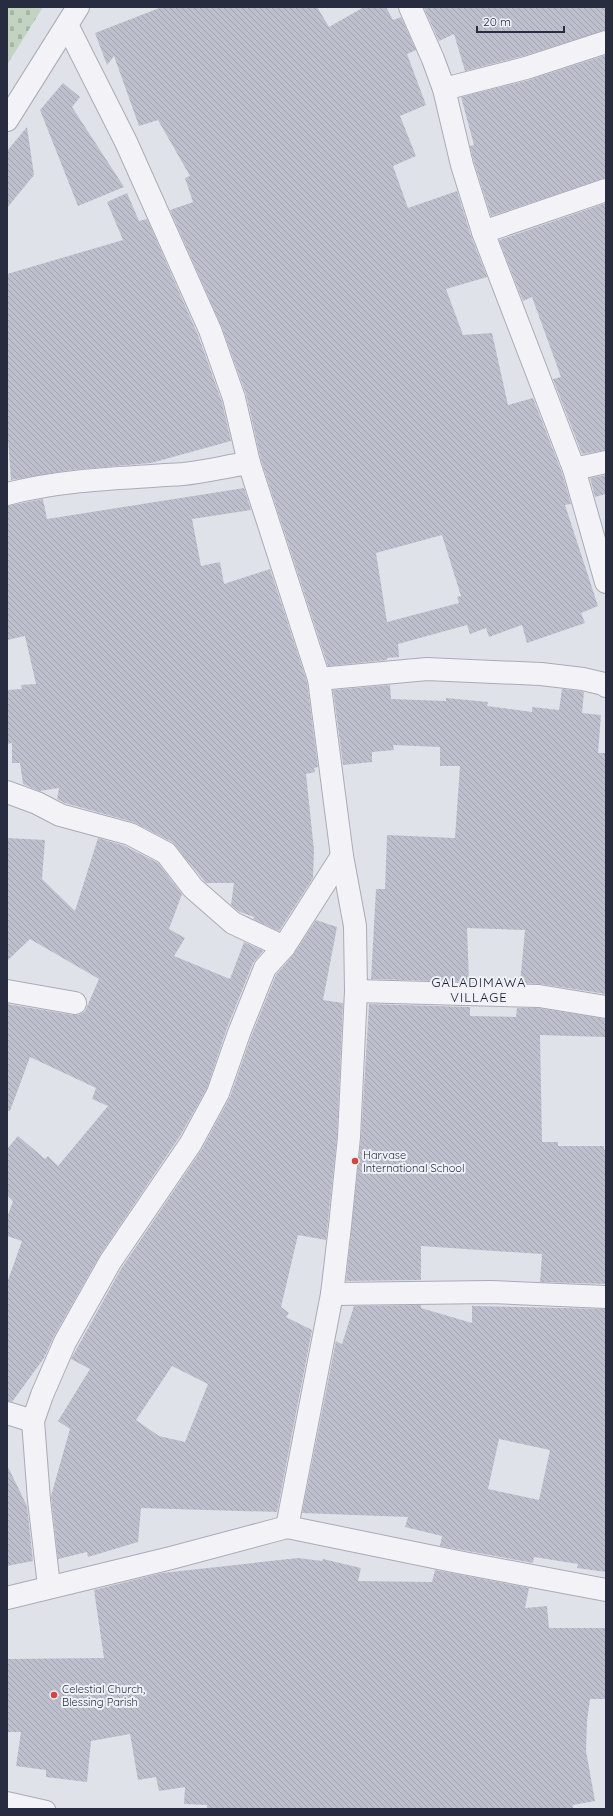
<svg xmlns="http://www.w3.org/2000/svg" width="613" height="1816" font-family="Quicksand,sans-serif">
  <style>
    .cemetery { fill: url(#cemetery-stones) }
    .building { fill: url(#building-back-hatch); fill-rule: evenodd }
    .lines { fill: none; stroke-linecap: round; stroke-linejoin: round }
    .service-casing { stroke: #a9abb7; stroke-width: 18 }
    .minor-casing { stroke: #a9abb7; stroke-width: 24 }
    .service { stroke: #f3f3f7; stroke-width: 16 }
    .minor { stroke: #f3f3f7; stroke-width: 22 }
    .poi-dot { fill: #d24641; stroke: #eff1f7; stroke-width: 1.5 }
    .labels { text-anchor: middle; dominant-baseline: central; stroke-width: 4; stroke-linejoin: round; paint-order: stroke }
    .poi-label { font-size: 11px; fill: #282c41; stroke: #eff1f7; text-anchor: start }
    .quarter-label { font-size: 13px; letter-spacing: 1px; fill: #1a1e32; stroke: #eff1f7 }
  </style>
  <defs>
    <pattern id="cemetery-stones" width="16" height="16" patternUnits="userSpaceOnUse"><rect width="16" height="16" fill="#c2d3c1"/><path d="M2 7V4a2 2 0 0 1 4 0v3zM10 15v-3a2 2 0 0 1 4 0v3z" fill="#a7b5a7"/></pattern>
    <pattern id="building-back-hatch" width="6" height="6" patternUnits="userSpaceOnUse"><rect width="6" height="6" fill="#bdc0cc"/><path d="M-1 5l2 2M0 0l6 6M5-1l2 2" fill="none" stroke="#a2a5b0"/></pattern>
  </defs>
  <rect width="100%" height="100%" fill="#e0e2e9"/>
  <!-- cemetery -->
  <path class="cemetery" d="M7 7H43L7 65Z"/>
  <!-- building -->
  <g class="building">
    <path d="M162 7H317L329 27 364 7H386L393 20 401 17 416 50 407 54 426 105 400 116 416 156 393 166 408 208 457 191 471 236 487 277 446 289 463 335 492 333 508 405 533 398 562 473 571 504 565 505 598 606 581 613 585 623 527 643 522 625 489 637 486 628 470 634 467 625 398 644 399 657 387 658V660L328 666 261 460 246 394 221 325 170 210 193 202 185 178 190 176 158 120 139 126 114 56 107 65 95 33ZM442 535 461 596 457 597 459 603 387 622 376 553Z"/>
    <path d="M427 7H606V30L523 56 465 71 454 34 439 41 424 8Z"/>
    <path d="M606 55V178L491 216 474 162 470 146 474 145 461 97 529 80Z"/>
    <path d="M63 83 80 97 72 107 124 187 78 206 40 110Z"/>
    <path d="M27 127 34 175 7 208V151Z"/>
    <path d="M127 193 139 221 147 219 198 335 222 402 231 441 151 463 71 470 11 480 7 426V274L123 240 107 202Z"/>
    <path d="M606 203V450L582 454 553 379 561 377 532 297 523 301 499 240Z"/>
    <path d="M606 475V494L595 497 590 478Z"/>
    <path d="M244 488 251 510 192 519 201 566 220 562 224 584 270 569 307 682 318 767 314 768 315 772 306 774 314 850 313 878 279 931 253 919 254 917 240 912 231 905 234 883H206L172 842 133 822 65 803 57 799 59 788 39 791 23 784 20 763H12V743L7 744V690L22 689 21 685 36 684 25 636 7 640V506L43 499 47 519Z"/>
    <path d="M390 685 391 699 446 701V698L488 702 487 706 532 712V707L559 710 562 689 581 691 584 692 582 713 601 715 598 753H606V994L541 984 520 983 525 930 467 928 469 982 371 979 376 889H385L387 835 455 838 460 766H440V747L393 745 394 750 372 752V762L343 765 333 690Z"/>
    <path d="M7 838 45 840 42 879 75 911 98 838 125 846 158 863 182 894 169 929 185 938 174 956 230 979 244 942 263 951 253 963 227 1028 207 1088 180 1136 100 1255 54 1336 44 1358 12 1402 7 1401V1283L22 1241 7 1236V1218L13 1201 7 1195V1149L18 1136 45 1159 48 1156 58 1166 108 1106 92 1099 96 1088 30 1057 10 1111H7V1004L73 1015H79L85 1011 99 979 30 939 7 961Z"/>
    <path d="M316 920 337 927 323 1000 343 1003 337 1136 326 1240 298 1235 281 1307 289 1313 286 1317 312 1330 277 1512 141 1508 138 1542 88 1557 87 1552 58 1559 51 1496 70 1429 58 1421 90 1369 71 1359 121 1269 202 1149 230 1097 251 1037 276 975 294 954ZM172 1366 208 1384 185 1442 159 1436 136 1420Z"/>
    <path d="M369 1004 470 1007V1016L516 1017 517 1008H538L606 1019V1037L540 1035 542 1142H558V1146H604V1150H606V1284L540 1282 542 1254 421 1246V1280L346 1281 361 1138Z"/>
    <path d="M421 1305V1308L472 1323V1306L606 1309V1572L577 1568 578 1564 534 1557 533 1563 440 1546 442 1536 405 1527 408 1517 302 1513 336 1341 342 1344 354 1306ZM499 1439 550 1450 539 1500 488 1489Z"/>
    <path d="M7 1465 27 1506 33 1561 7 1566Z"/>
    <path d="M298 1558 322 1561 323 1559 361 1568 358 1581 432 1582 435 1570 529 1588 525 1608 547 1606 549 1628H606V1699H590L587 1721 586 1751 595 1801 573 1805V1809H207V1805L184 1804 185 1787 159 1791 156 1777 138 1780 130 1734 91 1741 87 1782 46 1777V1770L16 1766 21 1732H7V1659L104 1658 94 1590 162 1573Z"/>
  </g>
  <g class="lines">
    <defs>
      <path id="service" d="M7 1800 47 1809"/>
      <g id="minor">
        <path d="M410 7 433 59 444 89 462 165 483 232 574 469 606 582"/>
        <path d="M67 25 126 142 210 330 234 398 249 463 319 679 342 856 355 926 356 991 349 1137 340 1226 332 1294 287 1527"/>
        <path d="M444 89 526 68 606 42"/>
        <path d="M7 120 78 7"/>
        <path d="M483 232 606 190"/>
        <path d="M574 469 606 462"/>
        <path d="M7 494C65 479 124 478 183 474 205 472 227 466 249 463"/>
        <path d="M319 679 427 669 541 674 583 679 604 684 606 686"/>
        <path d="M7 792 37 803 60 815 130 834 166 853 193 888 233 923 284 947"/>
        <path d="M7 991 75 1003"/>
        <path d="M356 991 539 996 606 1007"/>
        <path d="M332 1294 491 1292 606 1297"/>
        <path d="M7 1413 33 1421"/>
        <path d="M49 1586 39 1500 33 1421 42 1395 65 1342 110 1262 191 1143 218 1093 239 1033 265 968 284 947 342 856"/>
        <path d="M7 1598 171 1558 287 1527 458 1562 606 1590"/>
      </g>
    </defs>
    <!-- service casing -->
    <use href="#service" class="service-casing"/>
    <!-- minor casing -->
    <use href="#minor" class="minor-casing"/>
    <!-- service -->
    <use href="#service" class="service"/>
    <!-- minor -->
    <use href="#minor" class="minor"/>
  </g>
  <!-- markers -->
  <g class="poi-dot">
    <circle cx="355" cy="1161" r="4"/>
    <circle cx="54" cy="1695" r="4"/>
  </g>
  <g class="labels">
    <!-- poi labels -->
    <g class="poi-label">
      <text x="363" y="1155">Harvase<tspan x="363" dy="13">International School</tspan></text>
      <text x="62" y="1689">Celestial Church,<tspan x="62" dy="13">Blessing Parish</tspan></text>
    </g>
    <!-- quarter labels -->
    <g class="quarter-label">
      <text x="479" y="982">GALADIMAWA<tspan x="479" dy="15">VILLAGE</tspan></text>
    </g>
  </g>
  <!-- border -->
  <rect width="613" height="1816" fill="none" stroke="#282c41" stroke-width="16"/>
  <!-- scale -->
  <path d="M477 26v6h87v-6" fill="none" stroke="#282c41" stroke-width="2"/>
  <text x="483" y="26" font-size="12" fill="#282c41" stroke="#eff1f7" stroke-width="3" paint-order="stroke">20 m</text>
</svg>
